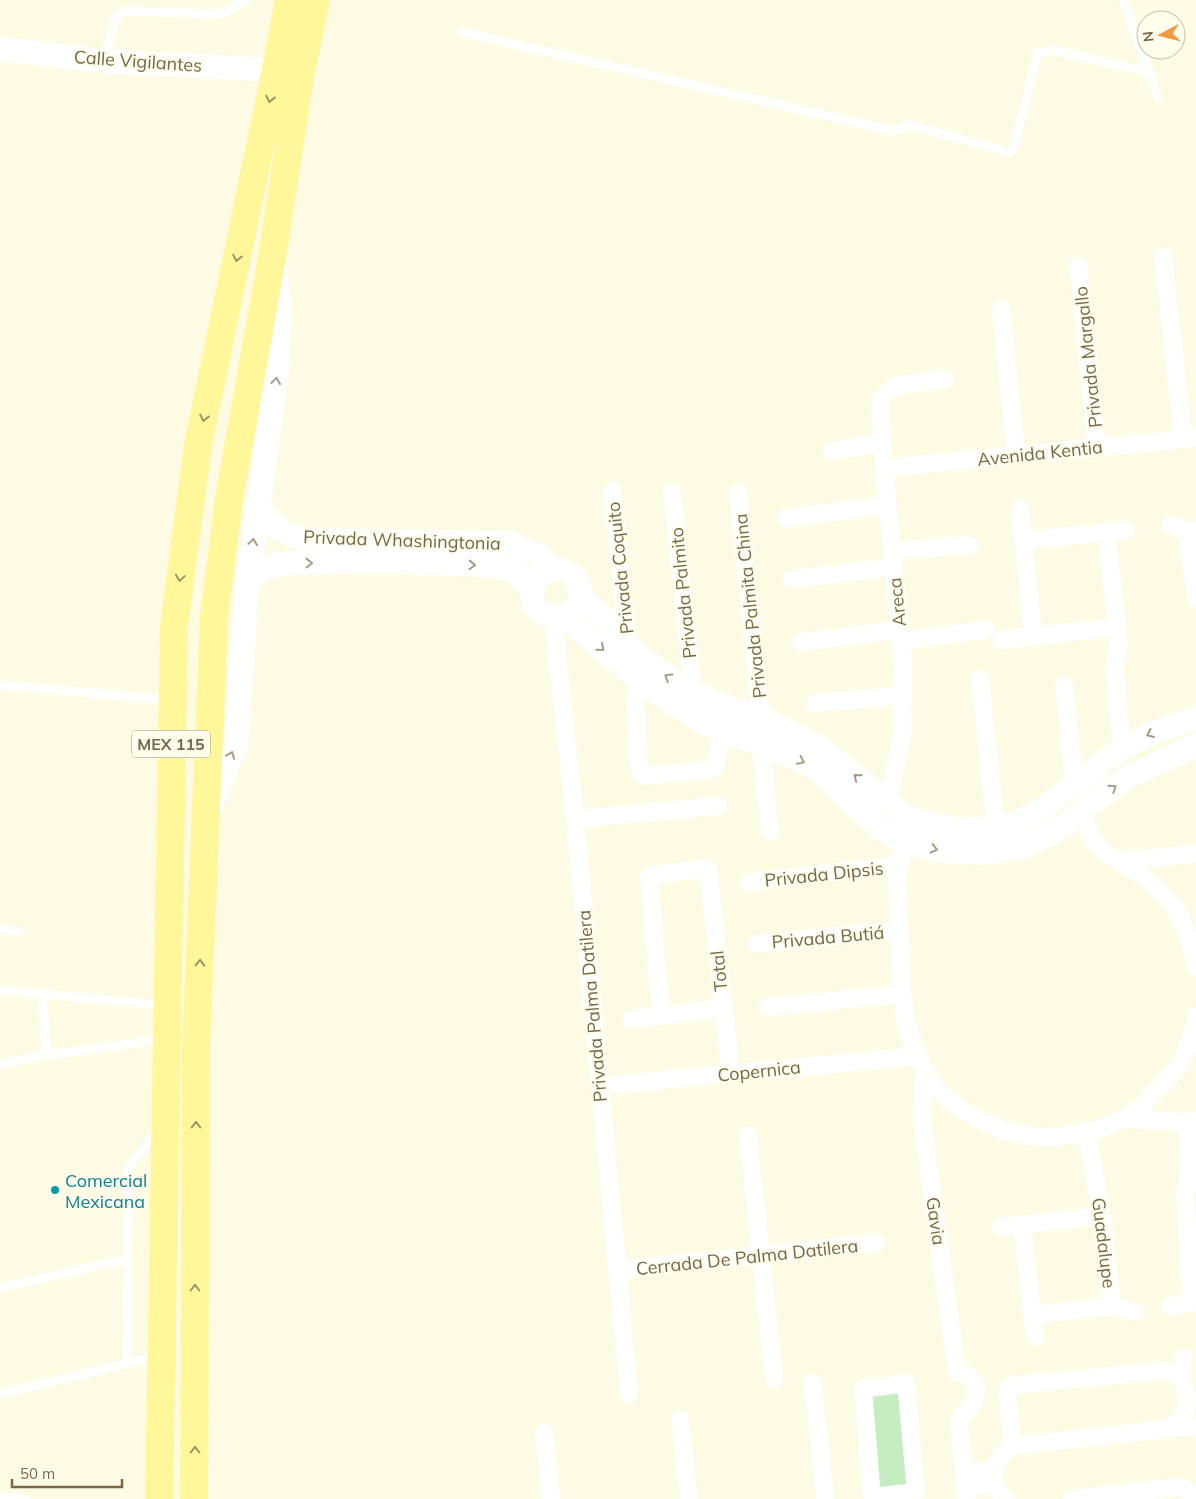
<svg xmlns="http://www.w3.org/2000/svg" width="1196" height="1499" font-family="Mulish,sans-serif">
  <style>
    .green { fill: #c6ecc2 }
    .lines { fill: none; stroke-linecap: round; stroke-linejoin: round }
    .lane { stroke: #fff; stroke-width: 9 }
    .street { stroke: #fff; stroke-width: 18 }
    .secondary { stroke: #fff; stroke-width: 24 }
    .primary { stroke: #fff79a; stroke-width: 28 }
    .oneway { stroke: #a09261 }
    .oneway2 { stroke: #a79c88 }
    .culture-dot { fill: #0f9aa8; stroke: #fffdec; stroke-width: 2 }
    .labels { text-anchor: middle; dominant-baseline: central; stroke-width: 4; stroke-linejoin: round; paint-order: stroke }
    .shield { fill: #fffdec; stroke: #a09479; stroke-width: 1 }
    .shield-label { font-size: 16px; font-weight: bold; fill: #786748 }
    .street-label { font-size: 18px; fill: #786748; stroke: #fffdec }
    .culture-label { font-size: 18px; fill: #0d838f; stroke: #fffdec; text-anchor: start }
  </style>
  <rect width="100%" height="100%" fill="#fefbe4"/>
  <!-- green -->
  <path class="green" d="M909 1378 921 1495 869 1499 858 1386Z"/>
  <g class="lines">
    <!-- lane -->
    <g class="lane">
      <path d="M1123 0 1158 98"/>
      <path d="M461 32 893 131 909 125 1009 152 1014 147 1038 53 1052 50 1148 72"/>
      <path d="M103 61 116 18 123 11 221 14 247 0"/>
      <path d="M0 685 169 700"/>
      <path d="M0 929 20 932"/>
      <path d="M0 990 169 1006 194 1004"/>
      <path d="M42 994 47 1055"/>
      <path d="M0 1064 47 1055 167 1039 194 1047"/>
      <path d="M0 1288 127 1259"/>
      <path d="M127 1364 128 1167 158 1130"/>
      <path d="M0 1394 158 1356"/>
      <path d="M0 1497 26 1499"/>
    </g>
    <!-- street -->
    <g class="street">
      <path d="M1163 256 1183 439"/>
      <path d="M1078 266 1097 447"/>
      <path d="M1001 309 1016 455"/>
      <path d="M832 451 882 443"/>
      <path d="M884 468 1196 438"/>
      <path d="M612 491 628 645"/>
      <path d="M672 492 693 693"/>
      <path d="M738 493 761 719"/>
      <path d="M1020 509 1033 636"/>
      <path d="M786 518 888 505"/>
      <path d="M1171 525 1187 531 1196 530"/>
      <path d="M1187 531 1196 598"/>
      <path d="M1106 532 1119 643 1118 653 1114 666 1122 748"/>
      <path d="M1023 541 1126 530"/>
      <path d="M892 551 970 545"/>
      <path d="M792 579 894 567"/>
      <path d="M553 618 575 819 629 1394"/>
      <path d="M1001 640 1117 627"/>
      <path d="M901 641 986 630"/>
      <path d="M801 642 900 630"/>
      <path d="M980 679 996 828"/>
      <path d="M642 683 635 698 639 768 641 774 645 776 708 770 714 768 716 763 722 730"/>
      <path d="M1064 686 1073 771 1076 782"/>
      <path d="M815 703 888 697 902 694"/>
      <path d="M761 745 770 831"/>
      <path d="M888 803 902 737 903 667 901 641 884 468 880 401 886 393 896 386 945 379"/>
      <path d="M1083 810C1091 854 1107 851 1139 874 1150 882 1161 892 1170 902 1184 918 1192 947 1196 967"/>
      <path d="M575 819 718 806"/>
      <path d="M907 831 897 878 902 994 906 1024 924 1070 938 1091 958 1107 980 1120 1003 1130 1027 1136 1053 1137 1079 1134 1102 1128 1124 1119 1144 1104 1177 1069 1187 1049 1195 1024 1196 1016"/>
      <path d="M1119 861 1196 854"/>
      <path d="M708 868 731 1074"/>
      <path d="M749 882 899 865"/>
      <path d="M758 944 899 930"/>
      <path d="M768 1007 902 994"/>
      <path d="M661 1016 649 877 653 875 708 868"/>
      <path d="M632 1019 723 1008"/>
      <path d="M924 1070 922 1120 957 1373 968 1375 977 1388 975 1401 964 1413 959 1420 966 1499"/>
      <path d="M600 1086 918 1056"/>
      <path d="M1124 1119 1186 1122 1196 1121"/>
      <path d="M1186 1122C1189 1148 1191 1166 1185 1192L1191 1303"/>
      <path d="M1086 1131 1102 1216 1112 1306"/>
      <path d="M748 1136 774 1378"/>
      <path d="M1022 1226 1035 1337"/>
      <path d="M1001 1227 1102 1216"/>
      <path d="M617 1270 876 1243"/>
      <path d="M1170 1306 1196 1302"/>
      <path d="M1033 1315 1112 1306 1135 1312"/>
      <path d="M813 1383 825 1499"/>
      <path d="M906 1383 916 1492 872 1497 863 1389Z"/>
      <path d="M1182 1383 1183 1358"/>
      <path d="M680 1419 689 1499"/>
      <path d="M1167 1429 1196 1426"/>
      <path d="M544 1433 551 1499"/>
      <path d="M964 1473 994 1470"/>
      <path d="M965 1487 995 1484"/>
      <path d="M1006 1499C986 1483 991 1458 1013 1446L1167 1429C1174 1425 1182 1420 1185 1412 1189 1401 1186 1382 1175 1374 1172 1372 1167 1372 1163 1371L1013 1385 1008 1388 1007 1393 1013 1446"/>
      <path d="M1072 1499 1178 1487 1184 1489 1195 1499"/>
    </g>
    <!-- secondary -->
    <g class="secondary">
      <path d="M0 49 103 61 295 71"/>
      <path d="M258 505C274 528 279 532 305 540L508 543 538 555 551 569"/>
      <circle cx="556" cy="593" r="24"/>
      <path d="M248 581 261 571 277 564 294 563 387 561 496 566 516 571 532 592"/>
      <path d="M580 597 606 619 628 645 640 656 659 671 693 693 769 722 815 744 910 819 960 830 996 828 1017 823 1041 810 1122 748 1153 733 1196 718"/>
      <path d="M563 617 585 634 642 683 700 721 800 760 816 769 880 828 904 842 942 851 980 853 1023 847 1066 825 1090 803 1130 776 1196 745"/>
      <path d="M209 810 237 742 246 597 277 370 280 306 274 265"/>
    </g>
    <!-- primary -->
    <g class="primary">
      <path d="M159 1499 174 626 198 445 276 69 289 0"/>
      <path d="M194 1499 196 1048 214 617 229 499 272 257 301 71 316 0"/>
    </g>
  </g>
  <!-- one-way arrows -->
  <defs><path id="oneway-chevron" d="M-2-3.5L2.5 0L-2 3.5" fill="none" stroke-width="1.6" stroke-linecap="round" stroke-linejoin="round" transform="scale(1.25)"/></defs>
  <g class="oneway">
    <use href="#oneway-chevron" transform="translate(270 99) rotate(102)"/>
    <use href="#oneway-chevron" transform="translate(237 258) rotate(102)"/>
    <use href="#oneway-chevron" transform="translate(204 418) rotate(102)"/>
    <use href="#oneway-chevron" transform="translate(180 578) rotate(98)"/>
    <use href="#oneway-chevron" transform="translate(200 963) rotate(-88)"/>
    <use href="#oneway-chevron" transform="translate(196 1125) rotate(-90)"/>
    <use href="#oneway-chevron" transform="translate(195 1288) rotate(-90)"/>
    <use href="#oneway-chevron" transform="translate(195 1450) rotate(-90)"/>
  </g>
  <g class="oneway2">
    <use href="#oneway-chevron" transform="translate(276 381) rotate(-82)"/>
    <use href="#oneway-chevron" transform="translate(253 542) rotate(-82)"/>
    <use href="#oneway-chevron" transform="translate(309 563) rotate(-1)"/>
    <use href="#oneway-chevron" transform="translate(472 565) rotate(3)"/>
    <use href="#oneway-chevron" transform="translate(601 648) rotate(41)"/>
    <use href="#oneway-chevron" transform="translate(668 677) rotate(-148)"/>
    <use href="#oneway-chevron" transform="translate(1150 734) rotate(156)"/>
    <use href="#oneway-chevron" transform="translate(231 755) rotate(-68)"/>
    <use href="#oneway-chevron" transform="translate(801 761) rotate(26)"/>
    <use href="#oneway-chevron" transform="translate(857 777) rotate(-141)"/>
    <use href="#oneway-chevron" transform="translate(1113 788) rotate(-34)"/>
    <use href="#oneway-chevron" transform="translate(934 849) rotate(14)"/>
  </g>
  <!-- markers -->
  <circle class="culture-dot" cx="55" cy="1190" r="5"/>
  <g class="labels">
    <!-- shield labels -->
    <rect class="shield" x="132" y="730.5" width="78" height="27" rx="4"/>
    <g class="shield-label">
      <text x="171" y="744">MEX 115</text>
    </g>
    <!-- street labels -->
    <g class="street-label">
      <text transform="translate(138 61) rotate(4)">Calle Vigilantes</text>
      <text transform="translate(1088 357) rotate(-96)">Privada Margallo</text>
      <text transform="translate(1040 453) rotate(-6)">Avenida Kentia</text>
      <text transform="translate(402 540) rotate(2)">Privada Whashingtonia</text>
      <text transform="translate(620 568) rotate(-96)">Privada Coquito</text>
      <text transform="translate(683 593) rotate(-96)">Privada Palmito</text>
      <text transform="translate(897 602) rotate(-96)">Areca</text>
      <text transform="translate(750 606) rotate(-96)">Privada Palmita China</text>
      <text transform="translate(824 874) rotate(-6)">Privada Dipsis</text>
      <text transform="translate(828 937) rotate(-5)">Privada Butiá</text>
      <text transform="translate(719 971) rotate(-96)">Total</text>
      <text transform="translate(592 1006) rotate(-95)">Privada Palma Datilera</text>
      <text transform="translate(759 1071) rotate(-6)">Copernica</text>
      <text transform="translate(936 1221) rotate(82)">Gavia</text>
      <text transform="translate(1104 1243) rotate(83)">Guadalupe</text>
      <text transform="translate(747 1257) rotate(-6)">Cerrada De Palma Datilera</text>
    </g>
    <!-- culture labels -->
    <g class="culture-label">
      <text x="65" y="1180">Comercial<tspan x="65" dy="21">Mexicana</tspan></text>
    </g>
  </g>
  <!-- north arrow -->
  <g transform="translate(1161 35) rotate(263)"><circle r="24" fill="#fffdec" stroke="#c9c1aa"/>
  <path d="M0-4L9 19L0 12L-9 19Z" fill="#ef9c42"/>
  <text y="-8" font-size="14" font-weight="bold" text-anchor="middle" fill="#786748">N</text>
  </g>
  <!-- scale -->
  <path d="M12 1479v8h110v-8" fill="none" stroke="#786748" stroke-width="2.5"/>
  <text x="20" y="1479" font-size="15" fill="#786748" stroke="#fffdec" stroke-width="4" paint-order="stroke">50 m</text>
</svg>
